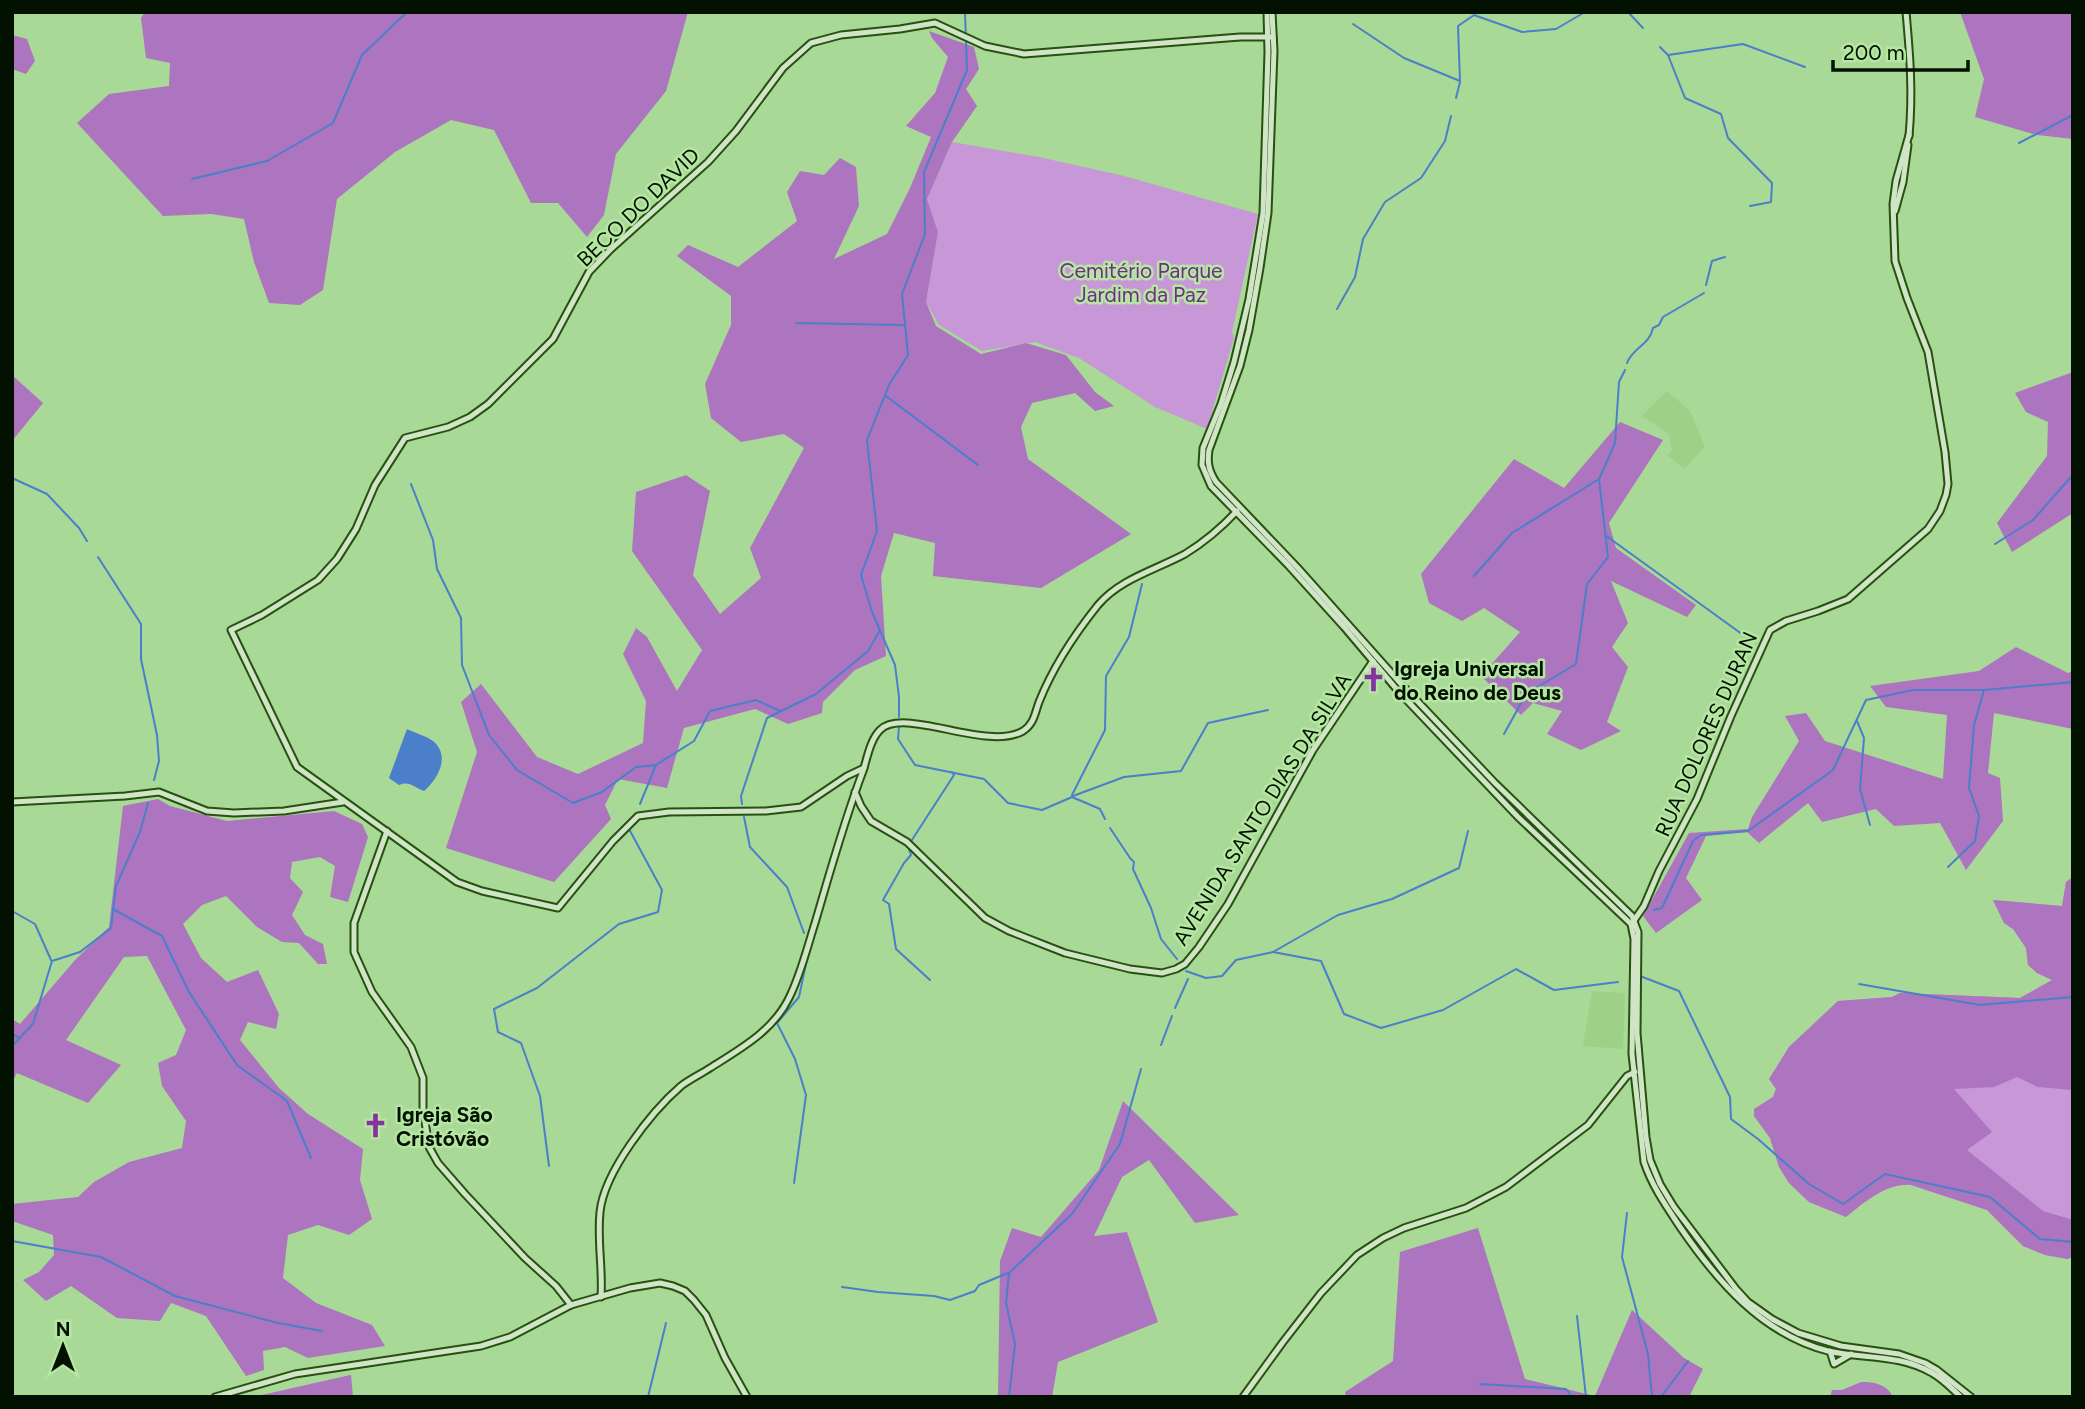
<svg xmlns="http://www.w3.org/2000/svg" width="2085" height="1409" font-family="Figtree,sans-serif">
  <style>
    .built { fill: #9cd187 }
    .green { fill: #c797d7 }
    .forest { fill: #ad74c0 }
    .water { fill: #4b7fc9 }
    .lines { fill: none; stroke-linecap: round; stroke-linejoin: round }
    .stream { stroke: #4b7fc9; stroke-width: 2 }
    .secondary-casing { stroke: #265110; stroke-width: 9 }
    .secondary { stroke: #d0e4c6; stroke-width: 5 }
    .labels { text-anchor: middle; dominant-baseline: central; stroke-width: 5; stroke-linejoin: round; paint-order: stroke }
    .street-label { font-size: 21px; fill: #021100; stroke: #b5e6a2 }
    .park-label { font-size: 21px; fill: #722b87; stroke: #b5e6a2 }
    .poi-label { font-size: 21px; font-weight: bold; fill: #021100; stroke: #b5e6a2; text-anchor: start }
  </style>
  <rect width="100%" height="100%" fill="#a8d996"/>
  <!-- built -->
  <g class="built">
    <path d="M1667 391 1690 411 1705 447 1684 469 1667 455 1672 450 1669 434 1642 416Z"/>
    <path d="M1592 991 1625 993 1623 1049 1583 1046Z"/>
  </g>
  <!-- green -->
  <g class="green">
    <path d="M952 142 1039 157 1124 176 1258 214 1232 332 1234 338 1207 429 1155 407 1079 358 1035 342 982 351 939 325 926 302 938 232 927 199Z"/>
    <path d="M2073 877V1256L2068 1259 2045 1255 2023 1246 1987 1210 1911 1185C1886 1183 1865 1202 1846 1217L1809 1202 1789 1183 1779 1167 1770 1138 1754 1116V1109L1773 1097 1776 1089 1769 1079 1789 1047 1838 1001 1892 997 1900 993 2020 998 2052 980 2037 973 2028 965 2026 948 2013 929 2004 923 1993 900 2062 906 2066 882Z"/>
  </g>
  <!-- forest -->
  <g class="forest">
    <path d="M145 12H688L666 91 616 154 604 215 587 237 558 203H531L494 130 451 120 395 152 337 199 323 290 300 305 269 303 254 262 244 219 211 214 163 216 77 123 109 94 169 86 170 63 146 58 141 18Z"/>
    <path d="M1960 12H2073V139L2037 135 1975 117 1984 79Z"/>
    <path d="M929 31 974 47 979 69 966 89 977 106 952 142 927 199 938 232 926 302 936 326 981 354 1026 343 1066 355 1095 392 1114 406 1095 411 1075 393 1032 403 1021 427 1028 459 1131 534 1041 588 933 576 935 543 894 533 881 576 886 656 855 670 823 702 822 713 788 724 755 709 684 728 667 788 618 779 605 805 611 819 554 882 446 848 477 752 461 702 481 684 537 757 578 774 643 743 646 701 623 654 636 628 647 637 677 691 702 650 632 551 636 492 686 475 710 491 693 575 720 614 761 578 750 548 804 448 784 434 741 442 711 418 705 384 731 325V296L677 256 688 245 738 267 797 221 787 192 800 171 824 175 840 158 856 167 859 206 834 259 887 234 910 188 931 137 906 126 935 93 948 57 932 38Z"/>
    <path d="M12 35 27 39 35 61 26 74 12 69Z"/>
    <path d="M2073 372V513L2012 552 1997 523 2047 456 2048 422 2026 412 2015 393Z"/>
    <path d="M12 375 43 403 12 441Z"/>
    <path d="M1620 422 1663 440 1609 523 1616 548 1696 605 1687 617 1611 581 1628 623 1612 647 1628 667 1607 722 1621 731 1581 750 1547 734 1562 711 1533 703 1521 715 1481 676 1520 632 1484 608 1462 621 1429 603 1421 574 1514 459 1564 488Z"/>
    <path d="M2016 647 2068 673 2073 671V729L1994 713 1988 773 2000 778 2003 821 1966 870 1940 823 1894 826 1876 809 1822 822 1808 803 1759 843 1747 832 1706 836 1686 878 1702 900 1656 933 1643 916 1689 833 1748 829 1752 817 1799 741 1785 716 1806 713 1825 741 1943 779 1947 715 1886 707 1870 686 1979 671Z"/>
    <path d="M158 799 170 806 227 821 334 811 362 824 368 837 348 902 330 897 335 866 320 857 292 862 290 878 303 892 292 915 305 935 323 944 327 964H318L299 943 282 942 257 927 226 896 202 905 183 924 201 958 227 982 258 970 279 1014 276 1029 248 1022 240 1040 279 1088 308 1114 363 1149 360 1180 372 1219 349 1235 318 1225 288 1235 283 1278 316 1303 372 1325 385 1346 308 1358 285 1347 263 1351 264 1370 246 1376 206 1316 171 1303 160 1321 117 1318 71 1286 46 1301 23 1280 39 1272 54 1255 53 1235 12 1221V1204L78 1197 94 1182 129 1162 182 1148 186 1121 162 1086 158 1063 176 1055 186 1030 147 956 124 957 66 1040 121 1065 88 1103 17 1073 12 1082V1019L20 1024 76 959 109 927 123 806Z"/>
    <path d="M2073 877V1090L2038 1087 2017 1077 1994 1087 1954 1089 1992 1132 1967 1150 2043 1211 2073 1220V1256L2068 1259 2045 1255 2023 1246 1987 1210 1911 1185C1886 1183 1865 1202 1846 1217L1809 1202 1789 1183 1779 1167 1770 1138 1754 1116V1109L1773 1097 1776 1089 1769 1079 1789 1047 1838 1001 1892 997 1900 993 2020 998 2052 980 2037 973 2028 965 2026 948 2013 929 2004 923 1993 900 2062 906 2066 882Z"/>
    <path d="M1123 1101 1239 1215 1195 1223 1149 1160 1122 1177 1094 1236 1127 1232 1158 1322 1058 1362 1052 1397H998L1000 1261 1012 1228 1041 1237 1099 1170Z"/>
    <path d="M1478 1228 1525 1379 1595 1396 1632 1310 1684 1358 1703 1369 1689 1397H1346L1345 1392 1393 1361 1400 1252Z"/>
    <path d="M351 1375 353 1397H253L350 1375Z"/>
    <path d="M1861 1382C1874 1382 1887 1384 1893 1397H1830L1832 1390H1842Z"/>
  </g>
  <!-- water -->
  <path class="water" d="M407 729C415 733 426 736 433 741 451 756 438 779 424 791 416 788 408 780 399 785L389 778Z"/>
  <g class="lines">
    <!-- stream -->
    <g class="stream">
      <path d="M1628 12 1643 28"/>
      <path d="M1353 24 1404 58 1460 81"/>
      <path d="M1660 47 1668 55 1685 98 1721 114 1728 138 1772 183 1771 202 1750 206"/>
      <path d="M1668 55 1743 44 1805 67"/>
      <path d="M1456 98 1460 82 1458 26 1474 15 1522 32 1556 29 1585 12"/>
      <path d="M2019 143 2073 115"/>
      <path d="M192 179 267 161 333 123 362 55 407 12"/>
      <path d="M1706 285 1712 261 1725 257"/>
      <path d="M1337 309 1355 277 1363 239 1385 202 1421 178 1445 141 1451 116"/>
      <path d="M796 323 903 325"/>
      <path d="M1627 363C1633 347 1649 346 1653 328L1659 325 1663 317 1704 293"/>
      <path d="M886 396 978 465"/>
      <path d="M12 478 47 494 79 528 87 541"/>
      <path d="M411 484 433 540 437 569 461 618 462 665 489 735 517 770 573 803 602 792 636 767 656 765"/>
      <path d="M1605 535 1746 637"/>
      <path d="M1995 544 2033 520 2070 478 2073 479"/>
      <path d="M98 557 141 624V659L157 735 159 761 154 780"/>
      <path d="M1474 576 1512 533 1599 479"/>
      <path d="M899 717V697L895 665 872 612 861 575 877 531 867 440 889 385 908 355 902 294 925 234 924 172 967 70 965 12"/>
      <path d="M1857 721 1864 738 1860 789 1870 825"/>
      <path d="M899 726 898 739 915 765 984 779 1008 803 1042 810 1072 797 1100 809 1105 819"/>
      <path d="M1504 734 1526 694 1576 664 1587 584 1608 557 1599 479 1615 443 1619 382 1625 370"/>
      <path d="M1072 795 1105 730 1106 676 1129 637 1142 584"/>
      <path d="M1073 796 1124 777 1181 771 1208 723 1268 710"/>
      <path d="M640 804 656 765 694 741 710 711 756 700 780 711"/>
      <path d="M742 804 741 796 767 718 816 694 868 651 880 630"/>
      <path d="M744 817 750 847 787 887 804 933"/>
      <path d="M1110 828 1130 858 1134 862 1133 869 1151 908 1161 939 1177 959"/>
      <path d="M1948 867 1975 841 1979 816 1969 788 1974 725 1984 690"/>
      <path d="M113 909 162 936 189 992 237 1065 287 1101 311 1158"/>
      <path d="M1654 910 1662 908 1693 841 1701 835 1748 831 1833 770 1866 700 1913 690H1984L2073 682"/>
      <path d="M12 911 35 924 51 960"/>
      <path d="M1273 952 1321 961 1344 1014 1381 1028 1443 1010 1516 969 1554 990 1618 982"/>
      <path d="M1186 971 1206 978 1222 976 1236 960 1273 952 1338 915 1392 899 1459 868 1468 831"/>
      <path d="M1640 976 1679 991 1730 1097 1731 1119 1758 1139 1809 1184 1843 1204 1885 1174 1990 1197 2040 1239 2073 1242"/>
      <path d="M930 980 896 949 889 904 883 900 904 863 911 855 908 846 954 775 952 772"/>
      <path d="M1859 984 1980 1005 2073 997"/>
      <path d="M1175 1008 1188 979"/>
      <path d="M12 1034 20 1038"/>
      <path d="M1161 1045 1172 1016"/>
      <path d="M12 1046 33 1024 52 961 80 952 111 928 116 886 140 832 148 803"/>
      <path d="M549 1166 540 1096 521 1043 498 1032 494 1009 537 988 619 924 658 912 662 890 629 829"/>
      <path d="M794 1183 806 1095 795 1059 777 1023 799 997 808 954"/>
      <path d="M1627 1213 1622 1257 1648 1354 1652 1397"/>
      <path d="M12 1241 101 1257 175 1296 278 1323 322 1331"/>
      <path d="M842 1287 878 1292 934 1296 950 1300 975 1291 979 1285 1008 1273"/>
      <path d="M1577 1316 1586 1397"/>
      <path d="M1480 1384 1566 1389 1572 1397"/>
      <path d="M648 1397 666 1323"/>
      <path d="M1009 1397 1015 1344 1006 1303 1009 1273 1072 1214 1120 1144 1141 1069"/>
      <path d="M1661 1397 1688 1361"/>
    </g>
    <defs>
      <g id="secondary">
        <path d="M1267 12 1268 52 1263 213 1249 299 1234 362 1221 404 1203 448 1202 465 1211 486 1288 565 1344 627 1399 692 1518 817 1631 924 1634 939 1632 1054 1644 1162C1652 1186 1666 1206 1680 1227 1717 1281 1762 1334 1828 1351 1863 1359 1900 1354 1932 1373 1943 1379 1952 1389 1961 1397"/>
        <path d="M1272 12 1274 51 1268 213 1260 268 1249 330 1240 366 1209 450C1207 463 1209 471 1216 482L1297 567 1403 686 1495 783 1632 916 1638 932 1637 1033 1646 1137 1650 1160 1660 1184 1674 1207 1736 1289 1748 1302 1772 1319 1798 1333 1841 1346 1899 1354 1925 1363 1937 1370 1971 1397"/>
        <path d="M1906 12C1910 56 1913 92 1909 136"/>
        <path d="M1895 211 1903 182 1908 145"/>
        <path d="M864 768 847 776 801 807 766 811 669 812 638 816 613 841 558 908 482 891 457 882 297 767 231 630 262 615 318 580 337 559 356 529 375 485 405 438 448 427 470 417 488 404 553 339 589 272 610 250 708 162 736 131 783 68 811 43 841 35 900 29 935 23 985 46 1024 54 1240 37H1273"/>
        <path d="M855 792 861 806 871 821 907 842 985 918 1009 931 1065 953 1130 969 1162 973 1176 969 1185 964 1199 947 1228 904 1313 750 1373 661"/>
        <path d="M12 802 125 796 159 792 207 811 234 813 284 811 343 802"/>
        <path d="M387 831 354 923V952L372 992 411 1047 423 1078V1109L429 1147 438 1163 465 1194 525 1258 556 1286 571 1305"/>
        <path d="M1633 922 1644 906 1659 871 1697 799 1731 716 1770 630 1786 621 1818 611 1848 599 1928 529 1940 511 1946 495 1948 484 1945 452 1928 352 1907 298 1895 261 1893 204 1896 181 1909 135"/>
        <path d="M601 1297C603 1269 597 1241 600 1212 604 1172 651 1112 681 1086 690 1079 701 1074 710 1068 740 1049 773 1031 789 998 801 974 807 948 815 923 830 872 844 821 863 771 867 759 870 740 880 730 904 706 987 752 1023 731 1034 724 1035 713 1039 702 1053 667 1074 635 1098 605 1120 579 1155 570 1185 554 1203 543 1222 527 1237 511"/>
        <path d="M1830 1351 1834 1364 1851 1354"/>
        <path d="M215 1397 295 1374 481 1346 510 1337 571 1305 630 1288 660 1283 673 1286 685 1291 694 1300 706 1315 725 1358 747 1397"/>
        <path d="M1243 1397 1283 1342 1321 1293 1357 1255 1383 1238 1404 1228 1466 1208 1506 1187 1588 1125 1627 1076 1635 1072"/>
      </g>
    </defs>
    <!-- secondary casing -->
    <use href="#secondary" class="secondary-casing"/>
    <!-- secondary -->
    <use href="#secondary" class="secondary"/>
  </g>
  <!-- icons -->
  <defs>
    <symbol id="church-bare" viewBox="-9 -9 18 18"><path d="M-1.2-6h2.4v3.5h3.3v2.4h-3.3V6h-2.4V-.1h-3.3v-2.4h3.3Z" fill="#8632a0" stroke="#b5e6a2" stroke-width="2.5" paint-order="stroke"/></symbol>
  </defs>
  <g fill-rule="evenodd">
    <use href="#church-bare" x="1356" y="662" width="35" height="35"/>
    <use href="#church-bare" x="358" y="1108" width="35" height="35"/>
  </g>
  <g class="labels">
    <!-- street labels -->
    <g class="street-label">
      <text transform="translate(638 207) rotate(-44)">BECO DO DAVID</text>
      <text transform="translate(1706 734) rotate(-66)">RUA DOLORES DURAN</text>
      <text transform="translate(1262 809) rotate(-58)">AVENIDA SANTO DIAS DA SILVA</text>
    </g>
    <!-- park labels -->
    <g class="park-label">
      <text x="1141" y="270">Cemitério Parque<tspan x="1141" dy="24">Jardim da Paz</tspan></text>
    </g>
    <!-- poi labels -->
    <g class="poi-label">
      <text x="1394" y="668">Igreja Universal<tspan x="1394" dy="24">do Reino de Deus</tspan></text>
      <text x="396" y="1114">Igreja São<tspan x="396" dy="24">Cristóvão</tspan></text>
    </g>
  </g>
  <!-- border -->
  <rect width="2085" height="1409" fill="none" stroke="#021100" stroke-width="28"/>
  <!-- north arrow -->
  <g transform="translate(63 1346)" stroke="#b5e6a2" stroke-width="5" paint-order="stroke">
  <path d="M0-5L12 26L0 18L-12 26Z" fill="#021100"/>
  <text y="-10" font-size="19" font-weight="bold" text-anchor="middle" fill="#021100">N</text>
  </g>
  <!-- scale -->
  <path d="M1833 60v10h135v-10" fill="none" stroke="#021100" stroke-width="3.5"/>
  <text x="1843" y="60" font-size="21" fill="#021100" stroke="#b5e6a2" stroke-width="5" paint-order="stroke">200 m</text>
</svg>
